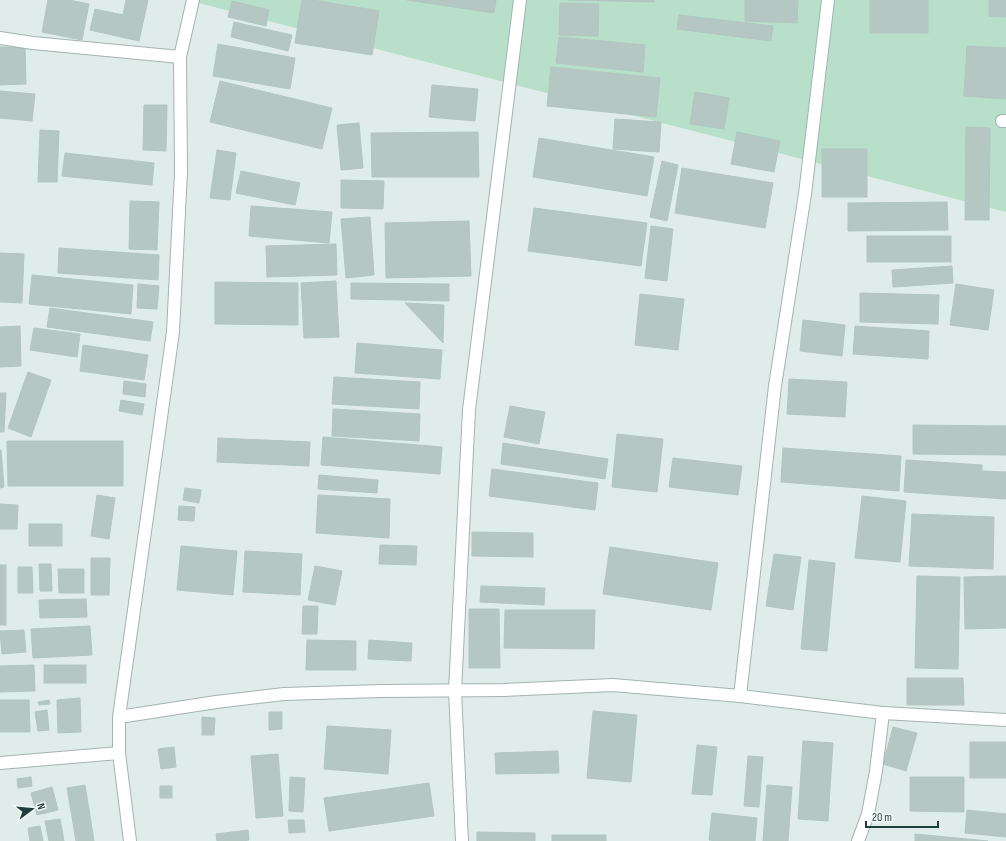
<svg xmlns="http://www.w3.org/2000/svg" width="1006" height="841" font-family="'Sofia Sans Condensed',sans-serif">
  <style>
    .green { fill: #b7dfc9 }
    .building { fill: #b5c7c2; stroke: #b2c6c1 }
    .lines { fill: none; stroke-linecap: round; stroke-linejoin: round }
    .street-casing { stroke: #a2b4b1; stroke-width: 14 }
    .street { stroke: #fff; stroke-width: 12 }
  </style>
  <rect width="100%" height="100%" fill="#e0ece9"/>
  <!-- green -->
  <path class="green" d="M187 0H1006V212Z"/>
  <!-- building -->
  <g class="building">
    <path d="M48 0H69L89 4 82 40 42 32Z"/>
    <path d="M126 0H148L139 41 90 30 95 9 123 15Z"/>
    <path d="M302 0H313L379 11 372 55 295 43Z"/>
    <path d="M407 0H496L494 13Z"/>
    <path d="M568 0H654V2Z"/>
    <path d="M745 0H798L797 23 745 21Z"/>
    <rect x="870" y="0" width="58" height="33"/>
    <path d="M989 0H1006V17L989 16Z"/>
    <path d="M232 1 269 10 266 26 228 17Z"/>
    <path d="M560 3 599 4 598 36 559 35Z"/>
    <path d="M679 15 773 26 771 41 677 29Z"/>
    <path d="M234 22 292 35 288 51 231 37Z"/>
    <path d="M559 37 645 45 643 72 556 63Z"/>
    <path d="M218 44 295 58 290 89 213 76Z"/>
    <path d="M967 46 1006 48V99L964 96Z"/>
    <path d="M0 47H25L26 84 0 85Z"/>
    <path d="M551 67 660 78 656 117 547 106Z"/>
    <path d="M220 81 332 108 322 149 210 122Z"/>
    <path d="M432 85 478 89 475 121 429 117Z"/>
    <path d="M0 91 35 94 32 121 0 118Z"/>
    <path d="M695 92 729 98 724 129 690 124Z"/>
    <path d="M144 105H167L166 151 143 150Z"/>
    <path d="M615 119 661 122 659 152 613 149Z"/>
    <path d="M359 123 363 168 341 170 337 125Z"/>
    <path d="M966 127 990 128 989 220H965Z"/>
    <path d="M40 130 59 131 57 182H38Z"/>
    <path d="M478 132 479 177H372L371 133Z"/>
    <path d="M737 132 780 141 774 172 731 164Z"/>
    <path d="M539 138 654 157 647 196 533 177Z"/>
    <rect x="822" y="149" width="45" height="48"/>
    <path d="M217 150 236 153 230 200 210 198Z"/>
    <path d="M65 153 154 163 152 185 62 176Z"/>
    <path d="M662 161 678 165 667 221 650 217Z"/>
    <path d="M682 168 773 183 765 228 675 213Z"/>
    <path d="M241 171 300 183 295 205 236 193Z"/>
    <path d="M341 180 384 181 383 209 341 208Z"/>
    <path d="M130 201 159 202 157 250 129 249Z"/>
    <path d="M947 202 948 230 848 231V203Z"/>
    <path d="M251 206 332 212 329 243 249 236Z"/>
    <path d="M534 208 647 223 641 266 528 251Z"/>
    <path d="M370 217 374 275 346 278 341 219Z"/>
    <path d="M469 221 471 276 386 278 385 223Z"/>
    <path d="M651 226 673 229 667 281 645 278Z"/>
    <rect x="867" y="236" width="84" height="26"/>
    <path d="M336 244 337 275 267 277 266 246Z"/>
    <path d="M59 248 159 255 158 280 58 273Z"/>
    <path d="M0 253 24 254 22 303 0 302Z"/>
    <path d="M952 266 953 283 893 287 892 270Z"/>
    <path d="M32 275 133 285 131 314 29 304Z"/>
    <path d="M336 281 339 337 304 338 301 283Z"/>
    <path d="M215 282 298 283V325L215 324Z"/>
    <path d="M351 283 449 284V301L351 299Z"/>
    <path d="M138 284 159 286 157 309 137 308Z"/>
    <path d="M956 284 994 290 988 330 950 325Z"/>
    <path d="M860 293 939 295 938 324 860 322Z"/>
    <path d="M640 294 684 299 678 350 635 345Z"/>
    <path d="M405 303 444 305 443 343Z"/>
    <path d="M50 308 153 322 150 341 47 327Z"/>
    <path d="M803 320 845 325 842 356 800 351Z"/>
    <path d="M20 326 21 366 0 367V327Z"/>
    <path d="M855 326 929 331 928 359 853 354Z"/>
    <path d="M34 328 80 334 77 357 30 350Z"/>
    <path d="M357 343 442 350 440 379 355 373Z"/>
    <path d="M83 345 148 355 144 380 80 371Z"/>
    <path d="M28 372 51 380 31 437 8 428Z"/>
    <path d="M334 377 420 382 419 409 332 404Z"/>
    <path d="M789 379 847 382 845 417 787 414Z"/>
    <path d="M124 381 146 384 145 397 123 394Z"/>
    <path d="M0 393H6L4 432H0Z"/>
    <path d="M121 400 144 404 142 415 119 411Z"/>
    <path d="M510 406 545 412 539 444 504 437Z"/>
    <path d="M333 409 420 414 419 441 332 436Z"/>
    <path d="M913 425 1006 426V455L913 454Z"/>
    <path d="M617 434 663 439 657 492 612 487Z"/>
    <path d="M323 437 442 447 440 474 321 465Z"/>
    <path d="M218 438 310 442 309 466 217 462Z"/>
    <path d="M7 441H123V486H8Z"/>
    <path d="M503 443 608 459 605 479 501 464Z"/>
    <path d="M783 448 901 456 899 491 781 482Z"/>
    <path d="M0 450H1L4 487 0 488Z"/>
    <path d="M673 458 742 466 738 495 669 487Z"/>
    <path d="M906 460 982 465V471L1006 472V499L904 492Z"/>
    <path d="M492 469 598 483 595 510 489 496Z"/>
    <path d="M319 475 378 480 377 493 318 489Z"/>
    <path d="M185 488 201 490 199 503 183 500Z"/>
    <path d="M97 495 115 498 109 539 91 536Z"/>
    <path d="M318 495 390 499 389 538 316 533Z"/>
    <path d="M862 496 906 501 900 562 855 558Z"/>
    <path d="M0 504 18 505 17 529H0Z"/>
    <path d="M179 506 195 507 194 521 178 520Z"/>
    <path d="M912 514 994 517 993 569 909 566Z"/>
    <rect x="29" y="524" width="33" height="22"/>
    <path d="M472 532 533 533V557L472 556Z"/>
    <path d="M380 545 417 546 416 565 379 564Z"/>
    <path d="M181 546 237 551 233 595 177 590Z"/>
    <path d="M610 547 718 563 711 610 603 594Z"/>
    <path d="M245 551 302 554 300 595 243 592Z"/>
    <path d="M774 554 801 557 793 610 766 606Z"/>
    <path d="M91 558H110L109 595H91Z"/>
    <path d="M809 560 835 563 827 651 801 649Z"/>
    <path d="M39 564H51L52 591H40Z"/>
    <rect x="0" y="565" width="6" height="60"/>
    <path d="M315 566 342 571 335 605 308 600Z"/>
    <path d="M18 567H32L33 593H18Z"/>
    <path d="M58 569H84V593H59Z"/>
    <path d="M917 576 960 577 958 669 915 668Z"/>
    <path d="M1006 576V628L965 629 964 577Z"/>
    <path d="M481 586 545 588 544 605 480 602Z"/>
    <path d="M86 599 87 617 40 618 39 600Z"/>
    <path d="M303 606H318L317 634H302Z"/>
    <path d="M469 609H499L500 668H469Z"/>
    <path d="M505 610H595L594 649 504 648Z"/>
    <path d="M90 626 92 655 33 658 31 629Z"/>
    <path d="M24 630 26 652 2 654 0 631Z"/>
    <path d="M307 640 356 641V670H306Z"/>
    <path d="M369 640 412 643 411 661 368 659Z"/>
    <path d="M34 665 35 691 0 692V666Z"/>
    <rect x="44" y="665" width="42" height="18"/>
    <path d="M907 678H963L964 705H907Z"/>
    <path d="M80 698 81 732 58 733 57 700Z"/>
    <path d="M0 700H29L30 732H0Z"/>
    <path d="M49 700 50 704 39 705 38 702Z"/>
    <path d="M47 710 49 730 38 731 35 712Z"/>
    <path d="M593 711 637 715 631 782 587 778Z"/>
    <path d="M269 712H282V729L269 730Z"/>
    <path d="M202 717 215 718 214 735H202Z"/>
    <path d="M327 726 391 730 388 774 324 769Z"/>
    <path d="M893 727 917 733 906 771 883 764Z"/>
    <path d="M803 741 833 743 828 821 798 819Z"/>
    <rect x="970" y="742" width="36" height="36"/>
    <path d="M697 745 717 747 712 795 692 794Z"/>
    <path d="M174 747 176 767 161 769 158 749Z"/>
    <path d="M558 751 559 773 496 774 495 753Z"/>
    <path d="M278 754 283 816 256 818 251 756Z"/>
    <path d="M748 756 763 757 759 807 744 806Z"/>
    <path d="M31 777 32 786 18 788 17 779Z"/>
    <path d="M290 777 305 778 303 812 289 811Z"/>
    <path d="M910 777H964V812L910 811Z"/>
    <path d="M429 783 434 816 329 831 324 798Z"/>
    <path d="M85 785 94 841H76L67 788Z"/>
    <path d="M767 785 792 787 788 841H763Z"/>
    <rect x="160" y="786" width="12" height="12"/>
    <path d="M52 787 58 810 37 815 31 793Z"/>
    <path d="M967 810 1006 814V837L965 833Z"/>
    <path d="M712 813 757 818 755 841H718L709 840Z"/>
    <path d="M60 819 64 841H49L45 821Z"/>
    <path d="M288 820H304L305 832 289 833Z"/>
    <path d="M40 826 43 841H30L28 828Z"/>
    <path d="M248 830 249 840 243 841H217L216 834Z"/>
    <path d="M477 832 535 833V841H477Z"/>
    <path d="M915 834 988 841H915Z"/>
    <rect x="552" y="835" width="54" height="6"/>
  </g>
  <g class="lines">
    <defs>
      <g id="street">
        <path d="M0 38 33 43 180 57"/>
        <path d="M1002 121H1006"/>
        <path d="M740 696 775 386 805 194 828 0"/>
        <path d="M119 717 216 702 284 694 381 691 504 690 613 685 740 696 883 713 1006 720"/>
        <path d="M0 763 119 753"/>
        <path d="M130 841 119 753V717L173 332 181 172 180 57 193 0"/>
        <path d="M462 841 455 691 469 410 520 0"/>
        <path d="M858 841 868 814 876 771 883 713"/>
      </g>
    </defs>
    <!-- street casing -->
    <use href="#street" class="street-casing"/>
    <!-- street -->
    <use href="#street" class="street"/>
  </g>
  <!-- north arrow -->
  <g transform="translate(32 809) rotate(74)" stroke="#f0f8f6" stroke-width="3" paint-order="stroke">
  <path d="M0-3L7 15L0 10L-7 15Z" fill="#1f3d3a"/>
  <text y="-6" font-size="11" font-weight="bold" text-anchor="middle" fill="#1f3d3a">N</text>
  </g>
  <!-- scale -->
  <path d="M866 821v6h72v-6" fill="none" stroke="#1f3d3a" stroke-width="2"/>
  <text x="872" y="821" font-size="12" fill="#1f3d3a" stroke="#f0f8f6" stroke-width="3" paint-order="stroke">20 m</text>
</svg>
